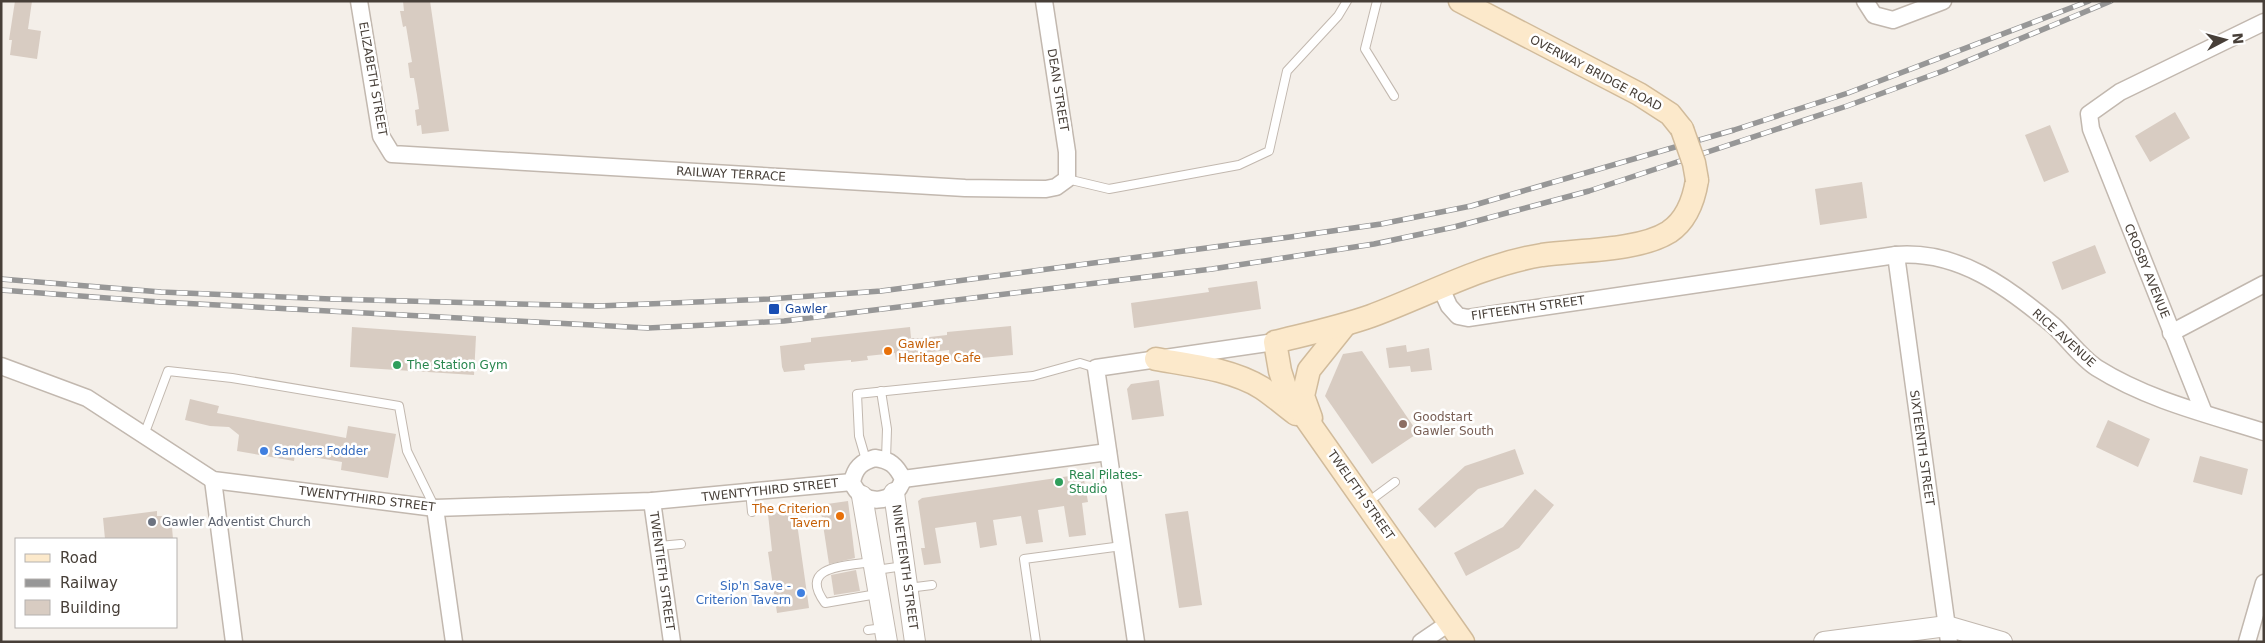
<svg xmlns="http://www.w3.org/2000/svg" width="2265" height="643" font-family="'DejaVu Sans',sans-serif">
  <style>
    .building { fill: #d8ccc2 }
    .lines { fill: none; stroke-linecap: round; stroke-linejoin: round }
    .service-casing { stroke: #c2b8af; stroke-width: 10 }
    .minor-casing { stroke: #c2b8af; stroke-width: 19 }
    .tertiary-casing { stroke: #c2b8af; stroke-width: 22 }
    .secondary-casing { stroke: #d1bb9b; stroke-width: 25 }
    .service { stroke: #fff; stroke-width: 8 }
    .minor { stroke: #fff; stroke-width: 16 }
    .tertiary { stroke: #fff; stroke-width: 20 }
    .secondary { stroke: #fce9cb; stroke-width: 22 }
    .rail-casing { stroke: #979797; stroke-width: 5.5 }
    .rail { stroke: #fff; stroke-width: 4; stroke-dasharray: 11; stroke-linecap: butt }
    .secondary-bridge-casing { stroke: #d1bb9b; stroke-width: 25; stroke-linecap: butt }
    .secondary-bridge { stroke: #fce9cb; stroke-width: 22 }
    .transit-dot { fill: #1a4fb4; stroke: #fff; stroke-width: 2 }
    .food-dot { fill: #e8710a; stroke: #fff; stroke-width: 2 }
    .leisure-dot { fill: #2e9e5b; stroke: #fff; stroke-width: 2 }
    .education-dot { fill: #8d6e63; stroke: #fff; stroke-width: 2 }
    .shop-dot { fill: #3f7fe0; stroke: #fff; stroke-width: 2 }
    .worship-dot { fill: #6b7280; stroke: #fff; stroke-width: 2 }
    .labels { text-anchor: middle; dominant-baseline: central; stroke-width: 5; stroke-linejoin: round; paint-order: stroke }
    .street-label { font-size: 12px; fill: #473f38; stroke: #fff }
    .transit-label { font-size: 12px; fill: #164399; stroke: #fff; text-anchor: start }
    .food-label { font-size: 12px; fill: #c56008; stroke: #fff; text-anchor: start }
    .leisure-label { font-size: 12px; fill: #27864d; stroke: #fff; text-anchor: start }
    .education-label { font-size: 12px; fill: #785e54; stroke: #fff; text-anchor: start }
    .shop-label { font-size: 12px; fill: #366cbe; stroke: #fff; text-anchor: start }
    .worship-label { font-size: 12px; fill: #5b616d; stroke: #fff; text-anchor: start }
  </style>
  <rect width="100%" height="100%" fill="#f4efe9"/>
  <!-- building -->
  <g class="building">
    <path d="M15 1H32L28 29 41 31 37 59 10 55 12 40H9Z"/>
    <path d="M403 1H430L449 131 422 134 421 125 417 126 415 110 419 109 417 95 414 78H410L408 63 412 62 406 26 403 27 400 11H404Z"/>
    <path d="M2175 112 2190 138 2150 162 2135 136Z"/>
    <path d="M2050 125 2069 172 2044 182 2025 135Z"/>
    <path d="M1862 182 1867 218 1820 225 1815 189Z"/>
    <path d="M2095 245 2106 273 2062 290 2052 262Z"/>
    <path d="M1257 281 1261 309 1134 328 1131 303 1209 292 1208 288Z"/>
    <path d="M1011 326 1013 355 950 361 949 350 913 354 914 358 896 360 895 353 867 356 868 360 851 362V360L806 364 804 365 805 370 784 372 782 367 780 346 811 342V338L910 327 911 338H921L947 335V332Z"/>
    <path d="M352 327 476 336 474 375 350 367Z"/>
    <path d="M1406 345 1407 352 1429 348 1432 370 1411 372 1410 366 1389 368 1386 348Z"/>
    <path d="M1362 351 1418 433 1372 464 1325 396 1343 354Z"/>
    <path d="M1159 380 1164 416 1132 420 1127 389 1131 384Z"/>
    <path d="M190 399 219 406 217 413 346 438 348 426 396 434 388 478 341 470 342 462 295 454 294 461 237 451 239 435 229 427 210 426 185 420Z"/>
    <path d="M2108 420 2150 439 2138 467 2096 447Z"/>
    <path d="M1515 449 1524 474 1478 489 1435 528 1418 509 1465 466Z"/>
    <path d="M2200 456 2248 469 2242 495 2193 482Z"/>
    <path d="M1083 474 1088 502 1082 503 1086 535 1069 537 1064 506 1038 510 1043 542 1026 544 1021 516 993 520 997 545 980 548 976 522 935 528 941 563 924 565 921 548H925L918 501 922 498Z"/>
    <path d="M1535 489 1554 505 1519 548 1466 576 1454 553 1503 527Z"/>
    <path d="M848 501 855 558 829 564 820 505Z"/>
    <path d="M795 509 809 608 777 613 768 552 772 551 768 514Z"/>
    <path d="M157 511V516H171L173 539H105L103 518Z"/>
    <path d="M1188 511 1202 605 1179 608 1165 514Z"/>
    <path d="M856 570 860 591 834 595 831 575Z"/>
  </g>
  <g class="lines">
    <defs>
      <g id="service">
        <path d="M1377 1 1365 49 1394 96"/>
        <path d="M1067 179 1109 189 1239 165 1269 151 1287 71 1338 16 1347 1"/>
        <path d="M881 391 887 429 886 459"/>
        <path d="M144 435 168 371 232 378 399 406 407 451 435 508"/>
        <path d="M866 460 859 436 857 394 1033 376 1080 363 1096 368"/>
        <path d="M750 491 752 512"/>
        <path d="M1368 502 1395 482"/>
        <path d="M659 546 681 544"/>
        <path d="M872 562C847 566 797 565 825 603L877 594"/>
        <path d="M876 570 904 566"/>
        <path d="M908 588 932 585"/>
        <path d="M868 630 883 628"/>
        <path d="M1036 642 1024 559 1122 546"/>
      </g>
      <g id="minor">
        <path d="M359 1 381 136 392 154 965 188 1046 189 1056 187 1067 179V152L1044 1"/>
        <path d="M1865 1 1874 15 1893 20 1943 1"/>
        <path d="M1896 255 1949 642"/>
        <path d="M1440 286 1449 306 1458 316 1468 318 1896 255C1958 250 2008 287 2054 326 2068 339 2081 358 2097 368 2148 400 2207 414 2264 432"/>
        <path d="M2171 333 2264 284"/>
        <path d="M1 366 87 398 213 480 435 508 652 501 852 482"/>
        <path d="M2204 413 2091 129 2089 114 2120 92 2264 22"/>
        <path d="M875 458C890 460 896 465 903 479 896 505 861 507 852 482 855 468 861 462 875 458Z"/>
        <path d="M903 479 1108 452"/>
        <path d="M213 480 234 642"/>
        <path d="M652 501 672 642"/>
        <path d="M435 508 454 642"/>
        <path d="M1136 642 1096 368 1275 342"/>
        <path d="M1421 642 1449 623"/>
        <path d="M2247 642 2264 583"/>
      </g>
      <g id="tertiary">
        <path d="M894 493 915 642"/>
        <path d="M862 496 887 642"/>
        <path d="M1824 642 1947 626 2002 642"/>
      </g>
      <g id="secondary">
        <path d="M1460 1 1639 94 1670 114 1682 129"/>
        <path d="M1156 359C1190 365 1231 369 1262 388 1274 396 1285 406 1296 414"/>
        <path d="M1311 418 1303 396 1309 370 1345 325"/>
        <path d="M1463 642 1286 390 1280 371 1275 342C1307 334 1340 327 1371 316 1428 295 1481 265 1542 255 1578 250 1639 251 1669 232 1687 220 1694 199 1697 180"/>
      </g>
    </defs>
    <!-- service casing -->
    <use href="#service" class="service-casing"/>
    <!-- minor casing -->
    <use href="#minor" class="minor-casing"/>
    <!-- tertiary casing -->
    <use href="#tertiary" class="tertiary-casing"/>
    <!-- secondary casing -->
    <use href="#secondary" class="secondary-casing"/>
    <!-- service -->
    <use href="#service" class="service"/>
    <!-- minor -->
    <use href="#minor" class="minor"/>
    <!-- tertiary -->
    <use href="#tertiary" class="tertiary"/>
    <!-- secondary -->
    <use href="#secondary" class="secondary"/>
    <defs>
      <g id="rail">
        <path d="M1 279 161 292 331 299 598 306 769 299 881 291 1290 237 1381 224 1471 206 1734 130 1848 93 2089 1"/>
        <path d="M1 290 160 302 648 328 784 321 1212 269 1374 244 1454 227 1589 191 1847 106 1943 71 2111 1"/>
      </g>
    </defs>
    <!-- rail casing -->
    <use href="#rail" class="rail-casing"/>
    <!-- rail -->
    <use href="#rail" class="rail"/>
    <defs>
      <path id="secondary-bridge" d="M1682 129 1694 163 1697 180"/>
    </defs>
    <!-- secondary-bridge casing -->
    <use href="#secondary-bridge" class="secondary-bridge-casing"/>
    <!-- secondary-bridge -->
    <use href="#secondary-bridge" class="secondary-bridge"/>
  </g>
  <!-- markers -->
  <rect class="transit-dot" x="768" y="303" width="12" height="12" rx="2.5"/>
  <g class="food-dot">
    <circle cx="888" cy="351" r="5"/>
    <circle cx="840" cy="516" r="5"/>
  </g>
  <g class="leisure-dot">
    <circle cx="397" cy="365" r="5"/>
    <circle cx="1059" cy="482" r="5"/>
  </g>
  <circle class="education-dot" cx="1403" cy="424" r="5"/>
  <g class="shop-dot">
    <circle cx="264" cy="451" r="5"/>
    <circle cx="801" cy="593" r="5"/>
  </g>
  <circle class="worship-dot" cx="152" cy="522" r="5"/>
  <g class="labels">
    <!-- street labels -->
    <g class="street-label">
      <text transform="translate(1596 73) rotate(28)">OVERWAY BRIDGE ROAD</text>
      <text transform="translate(373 79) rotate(80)">ELIZABETH STREET</text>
      <text transform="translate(1058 90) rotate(81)">DEAN STREET</text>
      <text transform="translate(731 174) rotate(3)">RAILWAY TERRACE</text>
      <text transform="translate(2147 271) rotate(68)">CROSBY AVENUE</text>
      <text transform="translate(1528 308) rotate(-8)">FIFTEENTH STREET</text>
      <text transform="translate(2064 338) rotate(42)">RICE AVENUE</text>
      <text transform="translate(1922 448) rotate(82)">SIXTEENTH STREET</text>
      <text transform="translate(770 490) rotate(-6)">TWENTYTHIRD STREET</text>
      <text transform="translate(1361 495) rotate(55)">TWELFTH STREET</text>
      <text transform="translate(367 499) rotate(7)">TWENTYTHIRD STREET</text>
      <text transform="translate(905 567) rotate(82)">NINETEENTH STREET</text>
      <text transform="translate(662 571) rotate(82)">TWENTIETH STREET</text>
    </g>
    <!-- transit labels -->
    <g class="transit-label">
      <text x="785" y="309">Gawler</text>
    </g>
    <!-- food labels -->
    <g class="food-label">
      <text x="898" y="344">Gawler<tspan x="898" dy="14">Heritage Cafe</tspan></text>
      <text x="830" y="509" text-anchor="end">The Criterion<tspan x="830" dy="14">Tavern</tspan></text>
    </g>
    <!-- leisure labels -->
    <g class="leisure-label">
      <text x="407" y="365">The Station Gym</text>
      <text x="1069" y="475">Real Pilates-<tspan x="1069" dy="14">Studio</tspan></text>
    </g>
    <!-- education labels -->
    <g class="education-label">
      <text x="1413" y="417">Goodstart<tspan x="1413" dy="14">Gawler South</tspan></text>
    </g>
    <!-- shop labels -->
    <g class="shop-label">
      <text x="274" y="451">Sanders Fodder</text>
      <text x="791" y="586" text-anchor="end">Sip'n Save -<tspan x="791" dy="14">Criterion Tavern</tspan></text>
    </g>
    <!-- worship labels -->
    <g class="worship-label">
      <text x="162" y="522">Gawler Adventist Church</text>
    </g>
  </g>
  <!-- border -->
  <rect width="2265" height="643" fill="none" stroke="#473f38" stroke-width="5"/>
  <!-- legend -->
  <rect x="15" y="538" width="162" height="90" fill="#ffffff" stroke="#b5b2af"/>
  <rect x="25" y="554" width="25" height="8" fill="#fce9cb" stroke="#b5b2af"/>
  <text x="60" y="563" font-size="15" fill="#473f38">Road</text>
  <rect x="25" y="579" width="25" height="8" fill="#979797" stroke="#b5b2af"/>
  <text x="60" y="588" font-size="15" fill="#473f38">Railway</text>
  <rect x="25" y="600" width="25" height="15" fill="#d8ccc2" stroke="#b5b2af"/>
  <text x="60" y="613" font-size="15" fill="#473f38">Building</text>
  <!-- north arrow -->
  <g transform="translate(2225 40) rotate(84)" stroke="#ffffff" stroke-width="4" paint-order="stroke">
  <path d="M0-4L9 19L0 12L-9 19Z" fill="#473f38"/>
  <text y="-8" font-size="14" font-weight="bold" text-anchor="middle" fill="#473f38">N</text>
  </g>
</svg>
